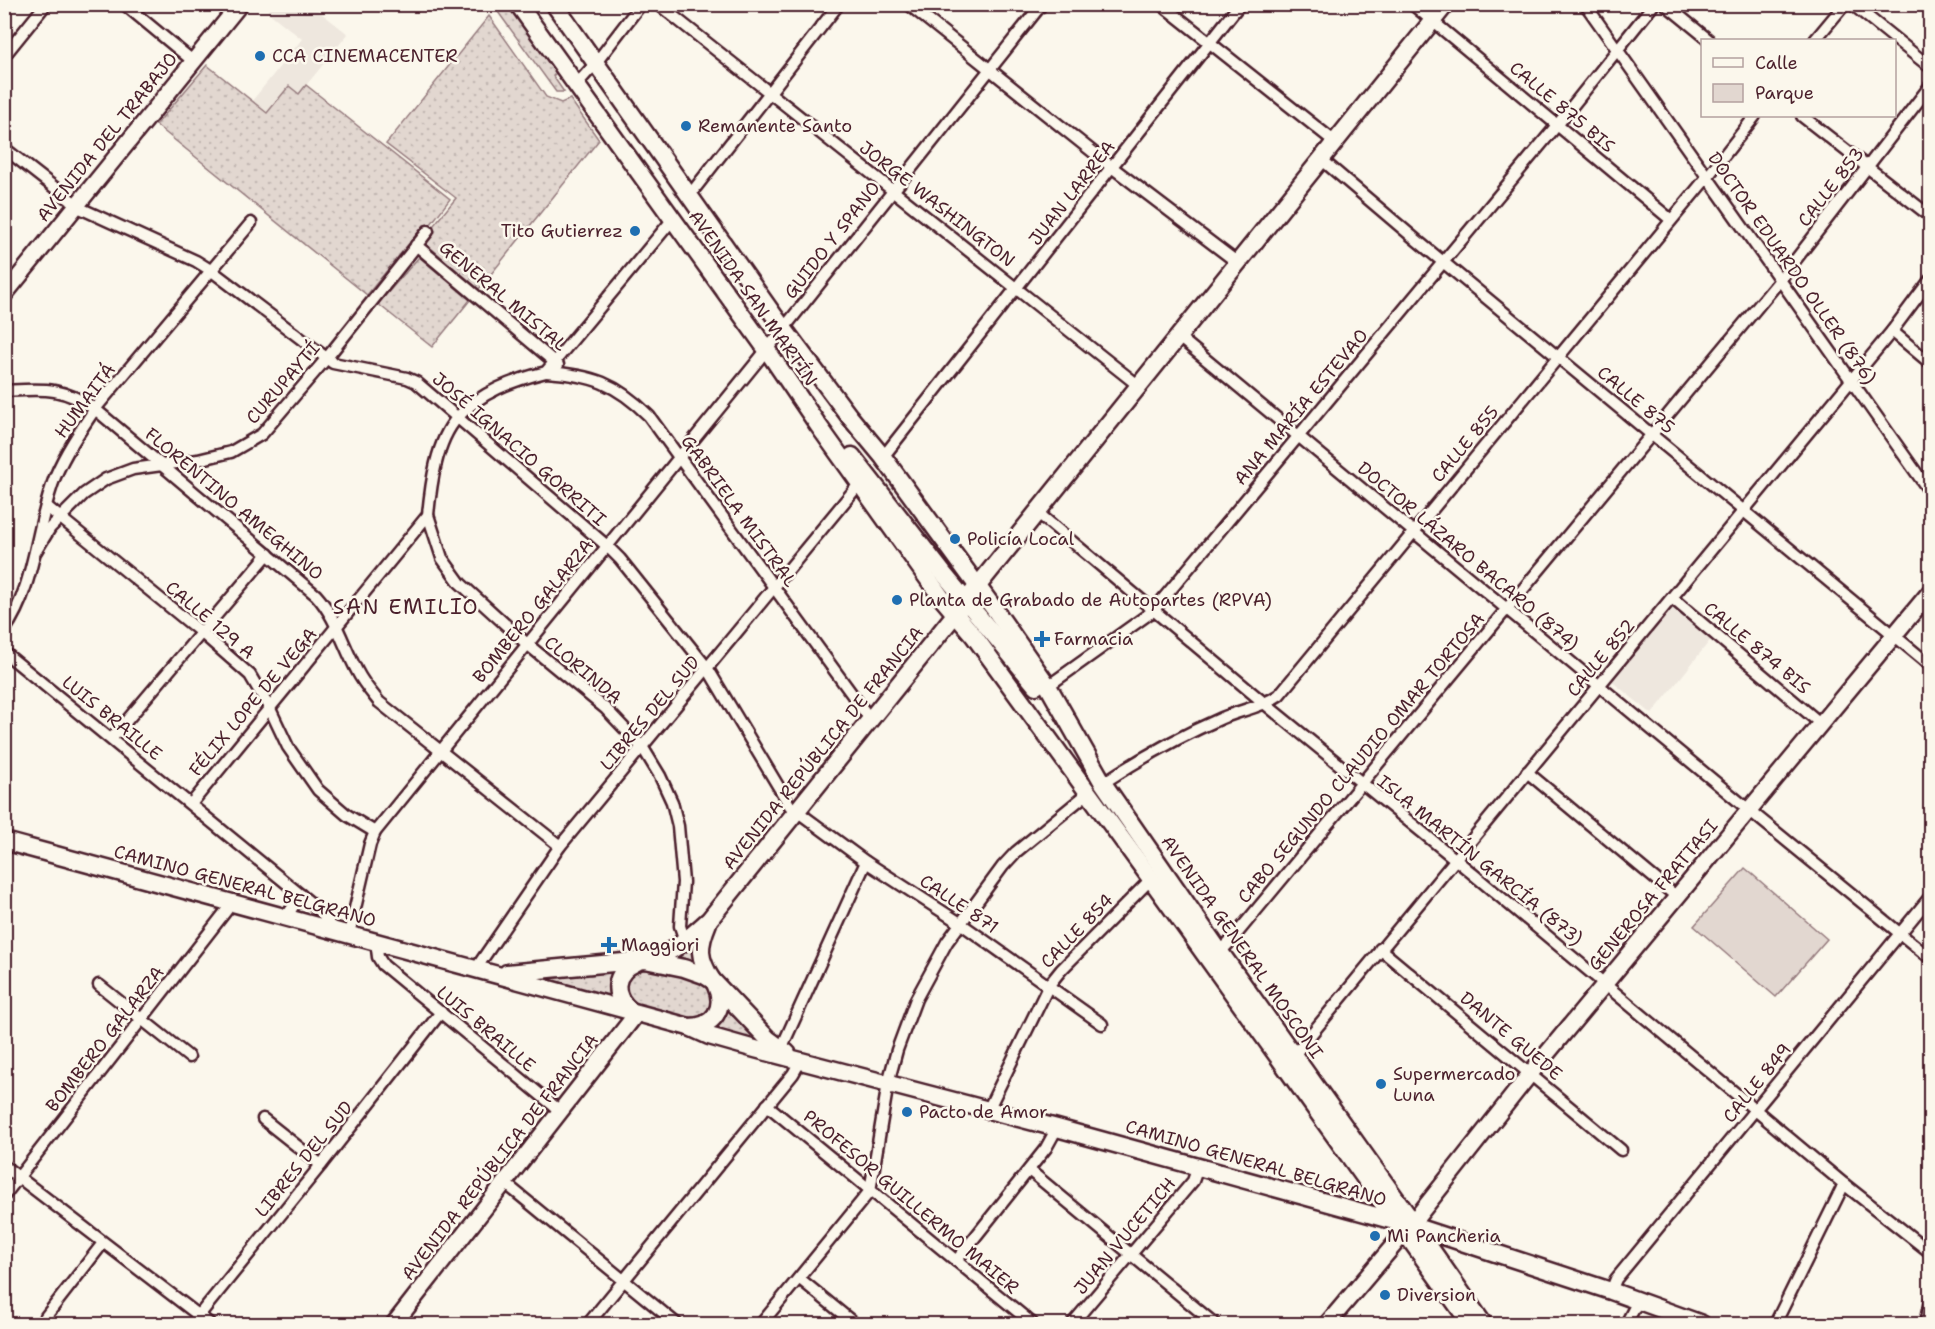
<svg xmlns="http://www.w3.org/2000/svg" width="1935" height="1329" font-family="'Shantell Sans',sans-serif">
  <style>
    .built { fill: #eee7de }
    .green { fill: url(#green-dots); stroke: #967b7e; stroke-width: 1.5 }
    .pitch { fill: #e2d7d0; stroke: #967b7e; stroke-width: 1.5 }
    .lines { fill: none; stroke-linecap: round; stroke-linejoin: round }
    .minor-casing { stroke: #4a1f2b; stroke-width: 15 }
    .secondary-casing { stroke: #4a1f2b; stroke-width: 20 }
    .primary-casing { stroke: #4a1f2b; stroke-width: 21 }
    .minor { stroke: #fbf7ec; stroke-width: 10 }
    .secondary { stroke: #fbf7ec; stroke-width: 15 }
    .primary { stroke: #fbf7ec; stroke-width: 16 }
    .poi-dot { fill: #1f6fb2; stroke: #fbf7ec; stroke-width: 2 }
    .labels { text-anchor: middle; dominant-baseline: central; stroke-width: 5; stroke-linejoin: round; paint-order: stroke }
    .poi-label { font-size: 18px; fill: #4a1f2b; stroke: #fbf7ec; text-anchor: start }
    .street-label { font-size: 18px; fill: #4a1f2b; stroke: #fbf7ec }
    .quarter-label { font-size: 21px; letter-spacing: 1.5px; fill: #4a1f2b; stroke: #fbf7ec }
  </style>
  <defs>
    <pattern id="green-dots" width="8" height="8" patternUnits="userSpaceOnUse" patternTransform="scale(1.5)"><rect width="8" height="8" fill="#e2d7d0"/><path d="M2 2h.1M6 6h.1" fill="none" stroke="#c3b8b3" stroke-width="1.8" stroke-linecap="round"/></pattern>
  </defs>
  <rect width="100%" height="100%" fill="#fbf7ec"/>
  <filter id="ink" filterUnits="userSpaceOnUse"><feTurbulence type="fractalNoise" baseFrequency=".0167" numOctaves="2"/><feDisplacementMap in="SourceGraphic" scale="12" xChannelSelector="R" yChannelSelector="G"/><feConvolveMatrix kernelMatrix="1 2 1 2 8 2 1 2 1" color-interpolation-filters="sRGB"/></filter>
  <g filter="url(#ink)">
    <!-- built -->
    <g class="built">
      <path d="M273 5H311L348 34 299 94 289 87 267 113 252 101 302 39 268 12Z"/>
      <path d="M1672 604 1712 638 1652 714 1610 680Z"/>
    </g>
    <!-- green -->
    <g class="green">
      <path d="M493 5H512L559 70 553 76 564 92H556Z"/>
      <path d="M489 16 546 97 561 103 570 99 599 140 479 289 425 243 429 231 456 198 386 144Z"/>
      <path d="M207 65 267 113 289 86 299 94 306 85 450 199 428 228 424 225 367 295 156 125Z"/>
      <path d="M419 257 470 300 432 347 378 304Z"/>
      <path d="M701 930V971L670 955Z"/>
      <path d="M622 966 616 1001 542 980 543 975Z"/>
      <path d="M635 967 689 974 714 989V1009L695 1021 632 1006 622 984Z"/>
      <path d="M723 1002 763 1042 707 1030Z"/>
    </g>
    <!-- pitch -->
    <path class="pitch" d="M1745 868 1827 939 1776 997 1694 926Z"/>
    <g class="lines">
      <defs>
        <g id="minor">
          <path d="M124 4 194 62"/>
          <path d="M658 4 1139 386"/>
          <path d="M908 4 1113 168 1238 263"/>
          <path d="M1161 4 1335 142"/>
          <path d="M1412 4 1670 219"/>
          <path d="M1585 4 1930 492"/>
          <path d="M1665 4 1709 40"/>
          <path d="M1852 4 1930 67"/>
          <path d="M1815 40 1845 4"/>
          <path d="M4 56 46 4"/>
          <path d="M576 85 595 64 641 4"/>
          <path d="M1802 116 1930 216"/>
          <path d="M4 148 82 209 196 261 212 271 333 363 407 378 416 382 607 546 620 559 708 669 790 806 866 862 960 923 1102 1024"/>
          <path d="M1321 159 1414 238 1930 665"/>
          <path d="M689 196 839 4"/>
          <path d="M416 245 558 365"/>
          <path d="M1892 331 1930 363"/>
          <path d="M1180 338 1749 810 1930 958"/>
          <path d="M546 372C592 375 616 383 649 416L870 719"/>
          <path d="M4 391C44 389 61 386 95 409L316 595C336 617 343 645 357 671 363 683 371 692 379 702L560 846"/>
          <path d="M883 457 1240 4"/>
          <path d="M46 506 202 633 250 675 270 709 288 747 318 790 347 815 375 832"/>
          <path d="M1038 513 1264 703 1455 859 1844 1184 1930 1252"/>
          <path d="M428 515 442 558 460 583 527 644 606 709 643 748 660 776 672 802 678 826 683 882 680 926 685 941"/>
          <path d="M36 551 50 528 84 494 106 479 133 469 198 460 231 452 262 434 326 359 428 231"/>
          <path d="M1672 598 1821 724"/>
          <path d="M4 631C36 585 35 528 55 477 65 453 80 431 95 409L251 223"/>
          <path d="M4 652 318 909 327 919 331 930"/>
          <path d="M1048 686 1153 611 1558 124 1654 4"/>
          <path d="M112 738 268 554"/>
          <path d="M1527 772 1677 897"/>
          <path d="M1103 783C1141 758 1180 736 1222 718 1241 710 1262 707 1279 695L1708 176 1755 116"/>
          <path d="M191 804 428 515C431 484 436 442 457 418 480 392 514 380 546 372L673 219"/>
          <path d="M286 917 301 895"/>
          <path d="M349 934 370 844 375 832 773 342 1042 4"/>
          <path d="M376 941 378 957 383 965 560 1111"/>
          <path d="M1380 949 1621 1150"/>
          <path d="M1220 952 1229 943 1780 280 1930 86"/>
          <path d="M475 970 560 846 860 483"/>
          <path d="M99 985 189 1057"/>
          <path d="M781 1049 866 862"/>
          <path d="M1294 1055 1892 331 1930 280"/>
          <path d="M767 1105 1033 1324"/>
          <path d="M988 1110 1049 985 1061 970 1151 879"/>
          <path d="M263 1119 321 1165"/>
          <path d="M4 1166 210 1324"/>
          <path d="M1029 1170 1215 1324"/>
          <path d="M505 1183 677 1324"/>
          <path d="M4 1196 233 902"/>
          <path d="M956 1261 1046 1148 1057 1128"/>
          <path d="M800 1279 855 1324"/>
          <path d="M1611 1291 1616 1279 1930 897"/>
          <path d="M40 1324 103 1243"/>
          <path d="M192 1324 321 1165 441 1012"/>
          <path d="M588 1324 793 1074 801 1060"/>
          <path d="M761 1324 870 1191 888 1083 897 1050 916 999 947 942 1003 866 1016 852 1088 793"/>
          <path d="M1072 1324 1193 1181 1198 1167"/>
          <path d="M1626 1324 1638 1301"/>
          <path d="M1775 1324 1844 1184"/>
          <path d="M1925 1324 1930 1301"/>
        </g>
        <g id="secondary">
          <path d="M4 295 240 4"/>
          <path d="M1399 1225 1470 1324"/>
          <path d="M1416 1227 1484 1324"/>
          <path d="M394 1324 637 1013"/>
          <path d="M1327 1324 1410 1226 1530 1074 1930 592"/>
        </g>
        <g id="primary">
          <path d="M518 4 767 350 818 425 941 597 974 636 1151 879 1397 1223"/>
          <path d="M554 4 775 317 849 416 883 457 995 610 1048 686 1103 783 1220 952 1416 1227"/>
          <path d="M852 456 943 573 1036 686"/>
          <path d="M4 841 689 1027 709 1036 755 1049 1057 1128 1416 1227 1611 1291 1702 1324"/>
          <path d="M708 923C698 947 698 958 712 980"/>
          <path d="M645 960C672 956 689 937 709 920L1446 4"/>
          <path d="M507 973 645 960 684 968 704 975 712 980 768 1039 787 1053"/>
          <path d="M631 1011C611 995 613 973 637 962"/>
          <path d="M689 1027C714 1027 726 1008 716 986"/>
        </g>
      </defs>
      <!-- minor casing -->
      <use href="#minor" class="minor-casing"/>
      <!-- secondary casing -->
      <use href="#secondary" class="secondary-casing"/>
      <!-- primary casing -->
      <use href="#primary" class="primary-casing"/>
      <!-- minor -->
      <use href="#minor" class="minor"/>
      <!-- secondary -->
      <use href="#secondary" class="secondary"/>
      <!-- primary -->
      <use href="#primary" class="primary"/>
    </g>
  </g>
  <!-- markers -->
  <g class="poi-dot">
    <circle cx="260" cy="56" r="6"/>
    <circle cx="686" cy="126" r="6"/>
    <circle cx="635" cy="231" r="6"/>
    <circle cx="955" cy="539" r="6"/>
    <circle cx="897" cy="600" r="6"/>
    <path d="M1039 630h6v6h6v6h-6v6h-6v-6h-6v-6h6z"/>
    <path d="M606 936h6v6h6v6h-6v6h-6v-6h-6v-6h6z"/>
    <circle cx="1381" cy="1084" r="6"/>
    <circle cx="907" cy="1112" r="6"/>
    <circle cx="1375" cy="1236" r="6"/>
    <circle cx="1385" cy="1295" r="6"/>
  </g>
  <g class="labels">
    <!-- poi labels -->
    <g class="poi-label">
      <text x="272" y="56">CCA CINEMACENTER</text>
      <text x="698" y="126">Remanente Santo</text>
      <text x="623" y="231" text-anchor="end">Tito Gutierrez</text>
      <text x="967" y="539">Policía Local</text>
      <text x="909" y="600">Planta de Grabado de Autopartes (RPVA)</text>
      <text x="1054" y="639">Farmacia</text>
      <text x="621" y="945">Maggiori</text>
      <text x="1393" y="1074">Supermercado<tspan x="1393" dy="21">Luna</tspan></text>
      <text x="919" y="1112">Pacto de Amor</text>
      <text x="1387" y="1236">Mi Pancheria</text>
      <text x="1397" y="1295">Diversion</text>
    </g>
    <!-- street labels -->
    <g class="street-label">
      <text transform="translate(1562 107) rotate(40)">CALLE 875 BIS</text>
      <text transform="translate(107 137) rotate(-51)">AVENIDA DEL TRABAJO</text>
      <text transform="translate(1831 187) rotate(-52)">CALLE 853</text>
      <text transform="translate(1072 193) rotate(-52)">JUAN LARREA</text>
      <text transform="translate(937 204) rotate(38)">JORGE WASHINGTON</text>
      <text transform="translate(832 240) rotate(-52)">GUIDO Y SPANO</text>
      <text transform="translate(1792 268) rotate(55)">DOCTOR EDUARDO OLLER (876)</text>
      <text transform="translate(503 296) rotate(40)">GENERAL MISTAL</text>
      <text transform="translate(753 298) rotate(55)">AVENIDA SAN MARTÍN</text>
      <text transform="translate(283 383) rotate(-49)">CURUPAYTÍ</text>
      <text transform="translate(1636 400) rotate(40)">CALLE 875</text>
      <text transform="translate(85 401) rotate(-53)">HUMAITÁ</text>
      <text transform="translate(1301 407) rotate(-50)">ANA MARÍA ESTEVAO</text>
      <text transform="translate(1465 444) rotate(-50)">CALLE 855</text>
      <text transform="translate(519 449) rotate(41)">JOSÉ IGNACIO GORRITI</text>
      <text transform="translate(234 504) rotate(40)">FLORENTINO AMEGHINO</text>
      <text transform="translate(739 511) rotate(54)">GABRIELA MISTRAL</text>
      <text transform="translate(1468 556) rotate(40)">DOCTOR LÁZARO BACARO (874)</text>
      <text transform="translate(533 611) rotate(-51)">BOMBERO GALARZA</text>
      <text transform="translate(210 620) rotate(40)">CALLE 129 A</text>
      <text transform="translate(1757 648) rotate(40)">CALLE 874 BIS</text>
      <text transform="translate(1601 658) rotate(-50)">CALLE 852</text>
      <text transform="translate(583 670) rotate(40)">CLORINDA</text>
      <text transform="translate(253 702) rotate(-50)">FÉLIX LOPE DE VEGA</text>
      <text transform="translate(650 713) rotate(-50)">LIBRES DEL SUD</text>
      <text transform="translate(112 718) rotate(39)">LUIS BRAILLE</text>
      <text transform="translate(823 748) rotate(-51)">AVENIDA REPÚBLICA DE FRANCIA</text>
      <text transform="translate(1361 758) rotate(-50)">CABO SEGUNDO CLAUDIO OMAR TORTOSA</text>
      <text transform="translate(1480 860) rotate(39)">ISLA MARTÍN GARCÍA (873)</text>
      <text transform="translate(245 886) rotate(15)">CAMINO GENERAL BELGRANO</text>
      <text transform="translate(1653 895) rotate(-50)">GENEROSA FRATTASI</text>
      <text transform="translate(959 904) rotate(34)">CALLE 871</text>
      <text transform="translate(1077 931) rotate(-46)">CALLE 854</text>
      <text transform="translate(1242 947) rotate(55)">AVENIDA GENERAL MOSCONI</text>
      <text transform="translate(486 1029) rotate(40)">LUIS BRAILLE</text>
      <text transform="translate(1511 1036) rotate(40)">DANTE GUEDE</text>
      <text transform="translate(105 1039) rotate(-52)">BOMBERO GALARZA</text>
      <text transform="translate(1757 1083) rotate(-51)">CALLE 849</text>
      <text transform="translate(500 1157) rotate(-52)">AVENIDA REPÚBLICA DE FRANCIA</text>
      <text transform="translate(304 1159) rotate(-51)">LIBRES DEL SUD</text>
      <text transform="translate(1256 1163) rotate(16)">CAMINO GENERAL BELGRANO</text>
      <text transform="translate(911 1202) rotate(40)">PROFESOR GUILLERMO MAIER</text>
      <text transform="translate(1125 1236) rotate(-50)">JUAN VUCETICH</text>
    </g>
    <!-- quarter labels -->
    <g class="quarter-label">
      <text x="406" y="607">SAN EMILIO</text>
    </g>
  </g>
  <!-- margin -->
  <rect width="1935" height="1329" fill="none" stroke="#fbf7ec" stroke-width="24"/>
  <rect x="12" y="12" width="1911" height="1305" fill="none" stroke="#4a1f2b" stroke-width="2" filter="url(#ink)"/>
  <!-- legend -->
  <rect x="1701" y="39" width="195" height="78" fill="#fbf7ec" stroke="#b4a19f" stroke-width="1.5"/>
  <rect x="1713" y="58" width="30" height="9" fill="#fbf7ec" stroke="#b4a19f" stroke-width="1.5"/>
  <text x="1755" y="69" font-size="18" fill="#4a1f2b">Calle</text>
  <rect x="1713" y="84" width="30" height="18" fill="#e2d7d0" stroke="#b4a19f" stroke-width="1.5"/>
  <text x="1755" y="99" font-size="18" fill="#4a1f2b">Parque</text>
</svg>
